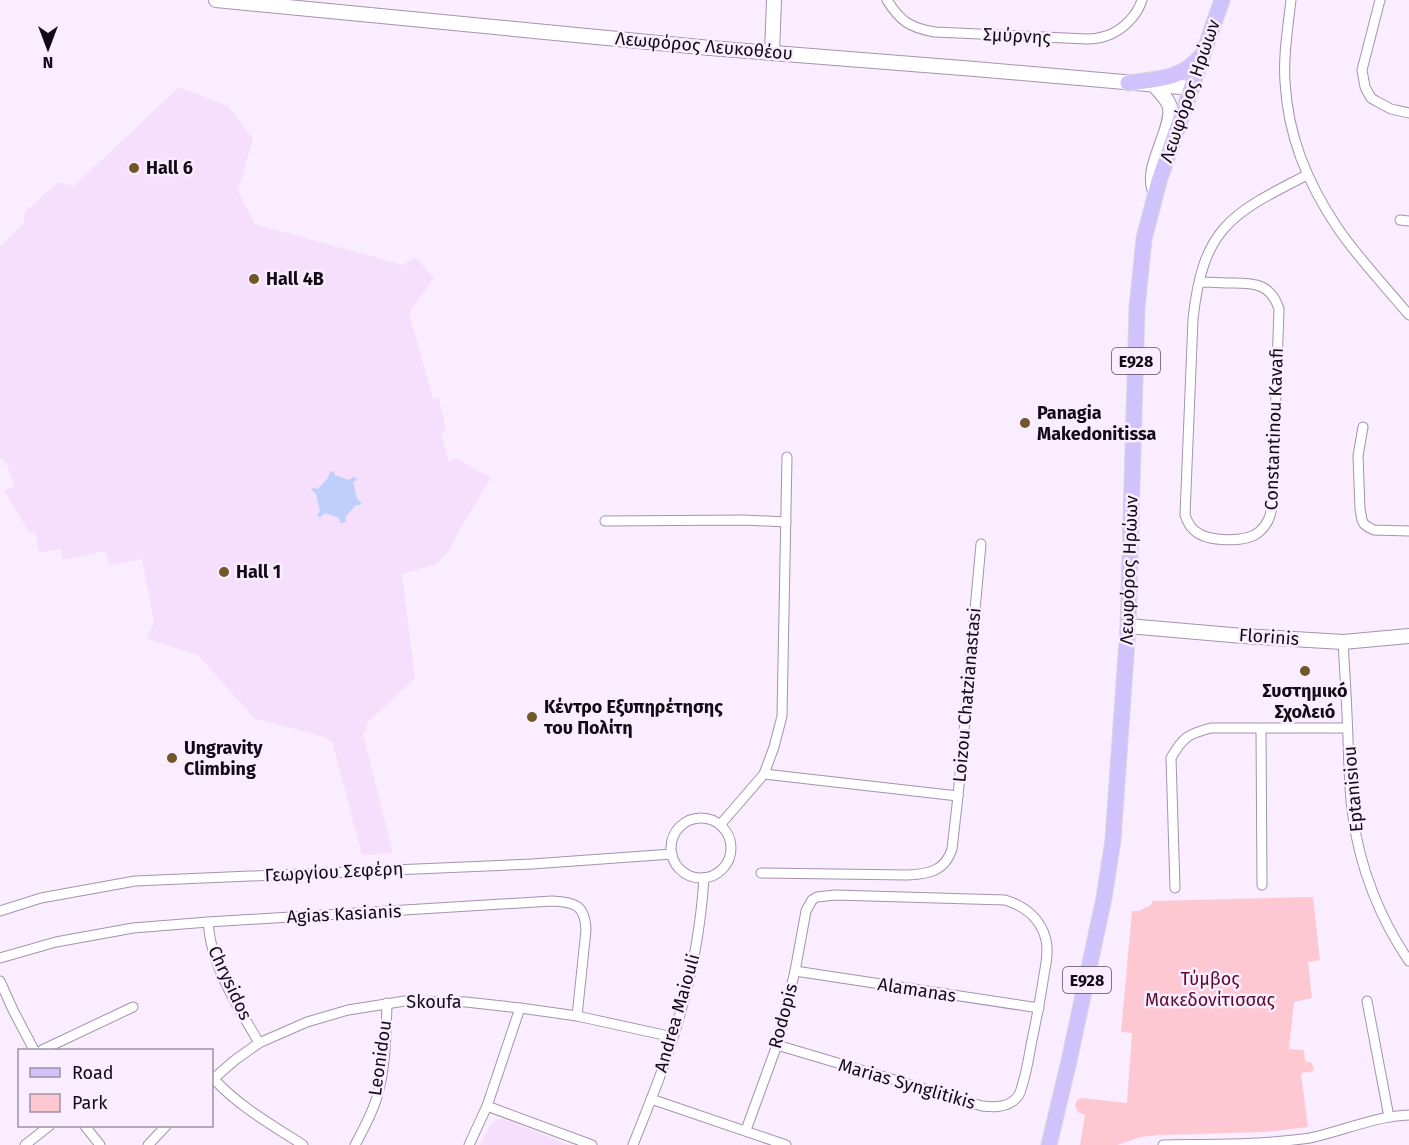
<svg xmlns="http://www.w3.org/2000/svg" width="1409" height="1145" font-family="'Fira Sans',sans-serif">
  <style>
    .built { fill: #f5dffc }
    .green { fill: #fec8d2 }
    .water { fill: #becffc }
    .lines { fill: none; stroke-linecap: round; stroke-linejoin: round }
    .street-casing { stroke: #a692ad; stroke-width: 11 }
    .secondary-casing { stroke: #a692ad; stroke-width: 16 }
    .primary-casing { stroke: #d9d8d9; stroke-width: 17 }
    .street { stroke: #fff; stroke-width: 9 }
    .secondary { stroke: #fff; stroke-width: 14 }
    .primary { stroke: #d0c2fc; stroke-width: 15 }
    .poi-dot { fill: #715628; stroke: #faedff; stroke-width: 2 }
    .labels { text-anchor: middle; dominant-baseline: central; stroke-width: 5; stroke-linejoin: round; paint-order: stroke }
    .shield { fill: #faedff; stroke: #584e5a; stroke-width: 1.5 }
    .shield-label { font-size: 16px; font-weight: bold; fill: #120a14 }
    .street-label { font-size: 18px; fill: #120a14; stroke: #faedff }
    .poi-label { font-size: 18px; font-weight: bold; fill: #120a14; stroke: #faedff; text-anchor: start }
    .park-label { font-size: 18px; fill: #5b0b28; stroke: #faedff }
  </style>
  <rect width="100%" height="100%" fill="#faedff"/>
  <!-- built -->
  <g class="built">
    <path d="M179 87 228 106 253 139 238 191 255 224 403 265 415 257 434 278 409 313 433 399 439 398 446 431 441 432 449 463 456 458 491 478 459 531 449 551 436 564 402 574 415 678 366 724 367 730 363 734 393 853 362 855 332 741 328 740V738L254 718 198 655 147 639 154 622 142 559 109 566 106 551 63 560 61 549 39 553 35 531 29 532 4 491 15 486 6 463 0 457V247L23 224 25 212 58 182 74 186Z"/>
    <path d="M497 1119H504L569 1145H480L490 1125Z"/>
  </g>
  <!-- green -->
  <path class="green" d="M1313 897 1320 960 1308 962 1312 998 1294 1002 1289 1049 1304 1050 1305 1061 1312 1063 1314 1071 1301 1073 1308 1127 1265 1132 1159 1135 1141 1137 1117 1145H1080L1085 1115 1078 1112 1075 1106 1077 1100 1082 1098 1127 1103 1132 1033 1121 1032 1132 911H1138L1151 905 1152 901Z"/>
  <!-- water -->
  <path class="water" d="M330 471 334 472 335 475 349 480 353 477 356 478 357 480 353 482 357 499 362 503 360 505H356L345 517 346 521 343 523H340L339 518 325 513 320 517 317 516 320 511 316 494 311 489 314 488 318 489 328 478Z"/>
  <g class="lines">
    <defs>
      <g id="street">
        <path d="M887 0C900 21 910 28 935 32L1087 39C1093 39 1100 38 1106 36 1122 31 1137 16 1142 0"/>
        <path d="M1291 0C1288 27 1283 55 1285 82 1288 136 1307 182 1337 227 1358 258 1385 286 1409 315"/>
        <path d="M1380 0 1362 70 1365 87 1371 98 1376 101 1391 109 1409 113"/>
        <path d="M1400 220 1409 221"/>
        <path d="M1199 282C1210 282 1222 283 1233 283 1255 283 1271 284 1279 309L1272 507C1270 518 1267 525 1259 532 1246 543 1208 542 1195 531 1190 527 1187 521 1185 515L1193 319C1203 228 1230 214 1307 175"/>
        <path d="M1363 427 1358 456 1360 509 1362 520 1364 524 1368 527 1374 530 1409 531"/>
        <path d="M605 521 744 520 786 522"/>
        <path d="M1343 642C1345 675 1347 707 1348 739 1349 765 1349 791 1353 817 1360 868 1380 919 1409 961"/>
        <path d="M1261 729 1262 885"/>
        <path d="M764 774 958 796 981 544"/>
        <circle cx="701" cy="848" r="30"/>
        <path d="M720 825 764 774 774 747 782 716 787 457"/>
        <path d="M761 873 908 875C929 874 945 871 952 849L958 796"/>
        <path d="M1175 888 1171 758C1183 737 1188 734 1211 728H1347"/>
        <path d="M0 911 41 898 135 881 532 864 672 854"/>
        <path d="M208 922C209 931 210 941 213 950 222 983 242 1013 259 1043"/>
        <path d="M0 958 56 942 133 928 208 922 552 901C575 902 585 905 586 930L577 1016"/>
        <path d="M795 971 1039 1008"/>
        <path d="M0 981 13 1010 34 1050"/>
        <path d="M1367 1001 1389 1117"/>
        <path d="M42 1050 133 1007"/>
        <path d="M213 1078C238 1106 272 1125 303 1145"/>
        <path d="M212 1080 235 1060 259 1043 307 1022 348 1010 405 1001 466 1002 520 1008 577 1016 673 1037"/>
        <path d="M651 1099 786 1145"/>
        <path d="M487 1106 592 1145"/>
        <path d="M85 1126 100 1145"/>
        <path d="M746 1130 777 1045 795 971 806 911 812 900 817 897 835 895 1005 900C1025 906 1041 919 1046 940 1049 954 1045 967 1043 981 1040 1001 1036 1021 1032 1040 1029 1055 1027 1071 1022 1086 1021 1091 1018 1098 1013 1101 1004 1108 992 1107 982 1106L777 1045"/>
        <path d="M25 1145 49 1126"/>
        <path d="M148 1145 166 1126"/>
        <path d="M355 1145C363 1130 372 1114 377 1097 386 1067 386 1034 387 1003"/>
        <path d="M469 1145 487 1106 520 1008"/>
        <path d="M633 1145C650 1102 668 1059 680 1014 693 970 701 924 704 878"/>
        <path d="M1163 1145C1212 1144 1262 1145 1310 1138 1343 1131 1375 1116 1409 1115"/>
      </g>
      <g id="secondary">
        <path d="M216 0 710 48 975 69 1192 88"/>
        <path d="M772 53 774 0"/>
        <path d="M1154 85C1159 91 1169 100 1170 108 1174 130 1143 171 1156 192"/>
        <path d="M1128 626 1243 636 1343 642 1409 636"/>
      </g>
      <g id="primary">
        <path d="M1128 83C1157 79 1181 80 1201 56"/>
        <path d="M1049 1145 1069 1061 1104 898 1113 840 1128 626 1137 308 1144 239 1159 181 1222 0"/>
      </g>
    </defs>
    <!-- street casing -->
    <use href="#street" class="street-casing"/>
    <!-- secondary casing -->
    <use href="#secondary" class="secondary-casing"/>
    <!-- primary casing -->
    <use href="#primary" class="primary-casing"/>
    <!-- street -->
    <use href="#street" class="street"/>
    <!-- secondary -->
    <use href="#secondary" class="secondary"/>
    <!-- primary -->
    <use href="#primary" class="primary"/>
  </g>
  <!-- markers -->
  <g class="poi-dot">
    <circle cx="134" cy="168" r="6"/>
    <circle cx="254" cy="279" r="6"/>
    <circle cx="1025" cy="423" r="6"/>
    <circle cx="224" cy="572" r="6"/>
    <circle cx="1305" cy="671" r="6"/>
    <circle cx="532" cy="717" r="6"/>
    <circle cx="172" cy="758" r="6"/>
  </g>
  <g class="labels">
    <!-- shield labels -->
    <g class="shield">
      <rect x="1112" y="348" width="48" height="26" rx="4.5"/>
      <rect x="1063" y="967" width="48" height="26" rx="4.5"/>
    </g>
    <g class="shield-label">
      <text x="1136" y="361">E928</text>
      <text x="1087" y="980">E928</text>
    </g>
    <!-- street labels -->
    <g class="street-label">
      <text transform="translate(1017 36) rotate(3)">Σμύρνης</text>
      <text transform="translate(704 46) rotate(5)">Λεωφόρος Λευκοθέου</text>
      <text transform="translate(1190 91) rotate(-71)">Λεωφόρος Ηρώων</text>
      <text transform="translate(1274 429) rotate(-88)">Constantinou Kavafi</text>
      <text transform="translate(1129 570) rotate(-88)">Λεωφόρος Ηρώων</text>
      <text transform="translate(1269 637) rotate(4)">Florinis</text>
      <text transform="translate(967 695) rotate(-85)">Loizou Chatzianastasi</text>
      <text transform="translate(1353 789) rotate(-95)">Eptanisiou</text>
      <text transform="translate(334 872) rotate(-3)">Γεωργίου Σεφέρη</text>
      <text transform="translate(344 914) rotate(-3)">Agias Kasianis</text>
      <text transform="translate(230 983) rotate(65)">Chrysidos</text>
      <text transform="translate(917 990) rotate(9)">Alamanas</text>
      <text x="434" y="1002">Skoufa</text>
      <text transform="translate(677 1013) rotate(-74)">Andrea Maiouli</text>
      <text transform="translate(783 1016) rotate(-75)">Rodopis</text>
      <text transform="translate(380 1058) rotate(-82)">Leonidou</text>
      <text transform="translate(907 1084) rotate(16)">Marias Synglitikis</text>
    </g>
    <!-- poi labels -->
    <g class="poi-label">
      <text x="146" y="168">Hall 6</text>
      <text x="266" y="279">Hall 4B</text>
      <text x="1037" y="413">Panagia<tspan x="1037" dy="21">Makedonitissa</tspan></text>
      <text x="236" y="572">Hall 1</text>
      <text x="1305" y="691" text-anchor="middle">Συστημικó<tspan x="1305" dy="21">Σχολειó</tspan></text>
      <text x="544" y="707">Κέντρο Εξυπηρέτησης<tspan x="544" dy="21">του Πολίτη</tspan></text>
      <text x="184" y="748">Ungravity<tspan x="184" dy="21">Climbing</tspan></text>
    </g>
    <!-- park labels -->
    <g class="park-label">
      <text x="1210" y="979">Τύμβος<tspan x="1210" dy="21">Μακεδονίτισσας</tspan></text>
    </g>
  </g>
  <!-- legend -->
  <rect x="18" y="1049" width="195" height="78" fill="#faedff" stroke="#9d92a1" stroke-width="1.5"/>
  <rect x="30" y="1068" width="30" height="9" fill="#d0c2fc" stroke="#9d92a1" stroke-width="1.5"/>
  <text x="72" y="1079" font-size="18" fill="#120a14">Road</text>
  <rect x="30" y="1094" width="30" height="18" fill="#fec8d2" stroke="#9d92a1" stroke-width="1.5"/>
  <text x="72" y="1109" font-size="18" fill="#120a14">Park</text>
  <!-- north arrow -->
  <g transform="translate(48 48) rotate(180)" stroke="#faedff" stroke-width="4.5" paint-order="stroke">
  <path d="M0-4.5L10 22L0 15L-10 22Z" fill="#120a14"/>
  <text y="-9" font-size="16" font-weight="bold" text-anchor="middle" fill="#120a14">N</text>
  </g>
</svg>
